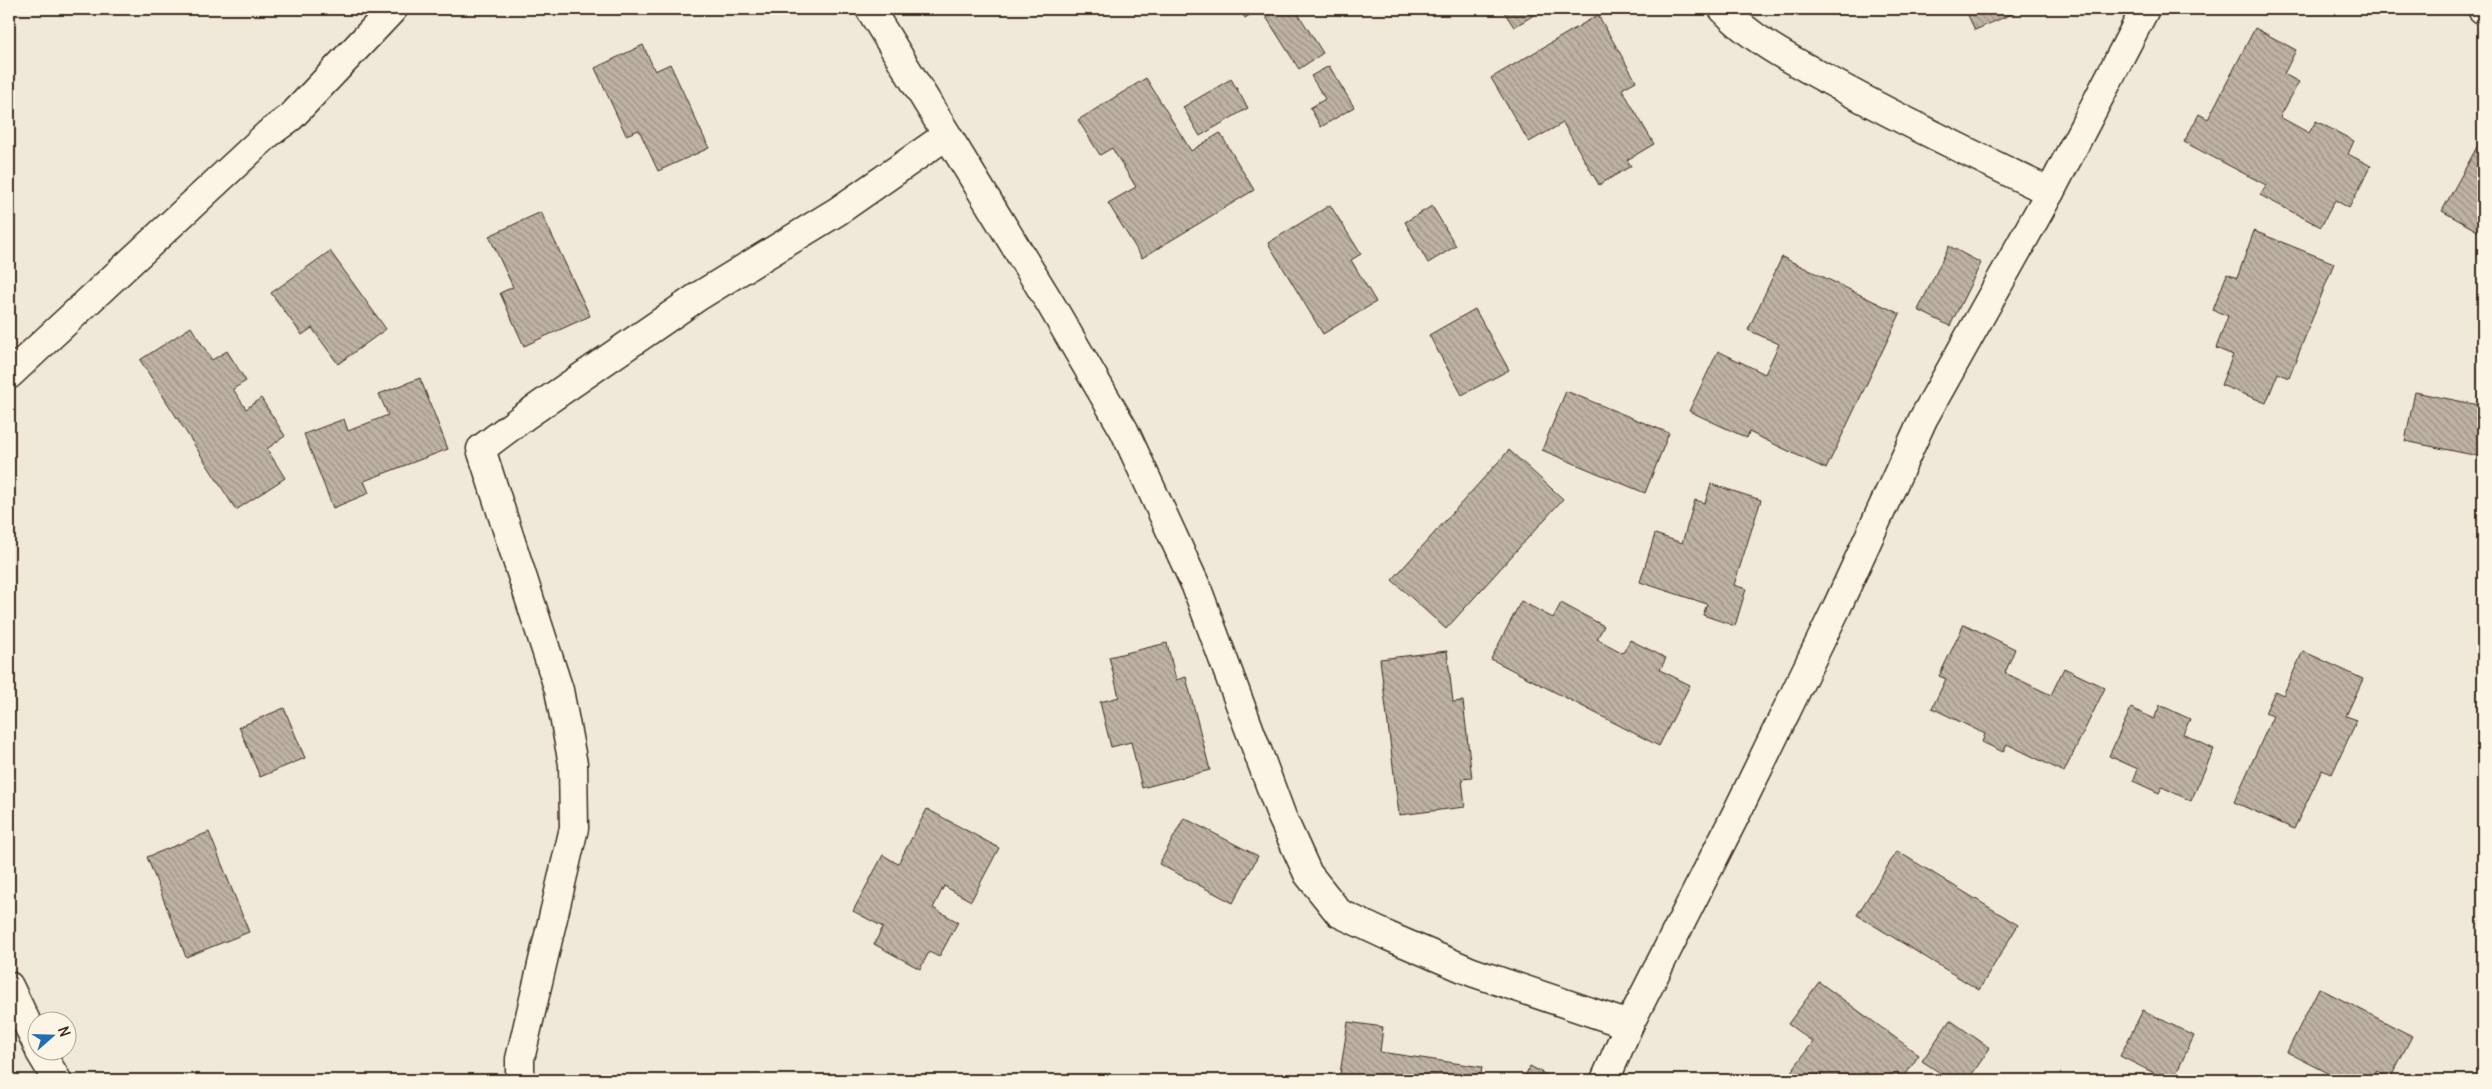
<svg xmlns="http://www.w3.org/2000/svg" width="2492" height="1089" font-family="Delius,sans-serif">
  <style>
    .building { fill: url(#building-back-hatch); stroke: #3b2a1e }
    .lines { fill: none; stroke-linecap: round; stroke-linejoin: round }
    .minor-casing { stroke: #3b2a1e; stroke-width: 31 }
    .minor { stroke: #fcf5e5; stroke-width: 28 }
  </style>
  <defs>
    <pattern id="building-back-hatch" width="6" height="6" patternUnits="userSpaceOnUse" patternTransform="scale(1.25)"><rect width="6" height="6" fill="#beb3a4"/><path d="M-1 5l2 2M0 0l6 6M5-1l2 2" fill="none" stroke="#9c9285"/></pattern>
  </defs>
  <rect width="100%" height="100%" fill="#f0e9d9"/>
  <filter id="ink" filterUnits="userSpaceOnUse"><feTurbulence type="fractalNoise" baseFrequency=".02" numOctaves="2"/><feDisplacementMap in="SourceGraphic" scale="10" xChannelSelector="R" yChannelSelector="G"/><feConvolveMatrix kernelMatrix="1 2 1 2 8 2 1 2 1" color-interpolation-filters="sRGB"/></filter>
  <g filter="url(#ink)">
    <!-- building -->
    <g class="building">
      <path d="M1239 9H1259L1245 18Z"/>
      <path d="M1261 9H1295L1323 53 1299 69Z"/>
      <path d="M1502 9H1544L1514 27Z"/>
      <path d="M1965 9H2023L1975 30Z"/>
      <path d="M1598 15 1636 81 1622 89 1654 144 1627 160 1631 166 1599 185 1563 123 1529 142 1491 78Z"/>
      <path d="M2255 28 2296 50 2284 74 2299 82 2280 117 2309 133 2316 121 2354 141 2348 154 2371 166 2349 208 2335 200 2321 227 2260 195 2266 185 2184 142 2199 114 2208 119Z"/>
      <path d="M643 45 655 71 670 64 709 148 658 171 639 130 626 135 595 68Z"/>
      <path d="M1329 66 1354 107 1321 127 1310 108 1325 99 1311 76Z"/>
      <path d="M1146 78 1191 151 1220 133 1254 190 1142 258 1108 203 1136 187 1112 148 1100 155 1078 120Z"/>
      <path d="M1231 79 1248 108 1200 136 1183 107Z"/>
      <path d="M2483 136V234L2442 211Z"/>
      <path d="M1330 205 1361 254 1351 260 1376 302 1323 334 1268 243Z"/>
      <path d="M1432 206 1456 246 1428 263 1405 222Z"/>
      <path d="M541 212 590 316 524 346 500 293 513 287 489 236Z"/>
      <path d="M2254 231 2334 263 2289 378 2278 373 2266 403 2221 385 2233 355 2216 348 2228 316 2213 310 2227 274 2237 278Z"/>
      <path d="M1949 246 1981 263 1950 326 1918 310Z"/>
      <path d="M330 251 386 329 338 364 312 328 302 335 271 293Z"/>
      <path d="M1782 257 1900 314 1826 469 1749 432 1747 438 1689 411 1718 351 1765 374 1779 344 1748 330Z"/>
      <path d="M1475 309 1509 370 1462 395 1429 335Z"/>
      <path d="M191 327 212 360 227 351 246 381 233 389 246 409 261 398 285 436 267 449 285 478 236 510 140 360Z"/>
      <path d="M420 378 448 449 364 481 369 493 333 508 304 434 344 419 348 431 388 415 379 394Z"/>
      <path d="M1566 391 1669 433 1645 493 1542 450Z"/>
      <path d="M2415 392 2483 406V457L2405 441Z"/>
      <path d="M1509 450 1563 499 1446 629 1392 580Z"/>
      <path d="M1711 484 1761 500 1734 585 1746 589 1735 626 1703 615 1707 604 1640 582 1655 534 1682 543 1695 500 1705 503Z"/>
      <path d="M1521 601 1553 618 1561 603 1604 626 1597 639 1623 653 1630 640 1666 658 1660 670 1690 685 1659 746 1491 659Z"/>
      <path d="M1964 624 2015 649 2005 673 2051 695 2064 668 2105 688 2064 772 2007 744 2003 752 1982 742 1985 734 1932 708 1946 679 1939 676Z"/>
      <path d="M1167 643 1176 680 1186 677 1210 770 1142 788 1131 742 1111 747 1100 702 1119 697 1109 657Z"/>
      <path d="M1447 651 1453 702 1463 701 1472 778 1462 779 1465 807 1399 815 1380 659Z"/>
      <path d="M2303 651 2363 679 2346 716 2357 720 2332 774 2322 770 2294 829 2234 802 2273 716 2265 713 2275 691 2283 695Z"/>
      <path d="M2160 705 2190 719 2183 734 2214 749 2191 801 2162 787 2159 793 2133 781 2138 769 2109 756 2131 708 2154 719Z"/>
      <path d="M284 708 305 758 260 777 239 727Z"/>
      <path d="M927 809 999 848 971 901 944 886 933 908 958 922 939 957 929 952 920 969 874 944 883 927 853 911 883 855 898 864Z"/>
      <path d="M1184 818 1258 856 1233 903 1159 864Z"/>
      <path d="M209 832 249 932 186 957 147 857Z"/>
      <path d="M1897 851 2018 925 1979 990 1857 915Z"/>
      <path d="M1819 982 1919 1055 1902 1080H1877L1865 1072 1859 1080H1785L1813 1042 1788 1024Z"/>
      <path d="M2319 988 2412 1036 2390 1079 2377 1071 2372 1080H2342L2287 1052Z"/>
      <path d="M2143 1010 2194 1036 2173 1080H2168L2120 1056Z"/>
      <path d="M1950 1020 1990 1048 1968 1080H1951L1922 1061Z"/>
      <path d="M1348 1022 1383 1027 1380 1052 1482 1067 1480 1080H1339Z"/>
      <path d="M1530 1066 1556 1080H1523Z"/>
    </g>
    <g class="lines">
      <defs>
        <g id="minor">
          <path d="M870 9 1050 303 1124 430 1196 586 1282 817 1308 874 1339 913 1388 936 1472 972 1629 1025"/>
          <path d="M1723 9C1752 40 1792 60 1830 81 1902 121 1976 156 2050 192"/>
          <path d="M2482 9H2483"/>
          <path d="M9 375 268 134 291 117 393 9"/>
          <path d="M9 986 38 1046"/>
          <path d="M40 1052 57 1080"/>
          <path d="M520 1080V1059L574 828 573 764 559 690 481 449 525 416 699 296 838 211 947 135"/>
          <path d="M1605 1080 1629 1025 1737 812 1837 607 1923 419 2050 192 2145 9"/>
        </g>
      </defs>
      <!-- minor casing -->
      <use href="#minor" class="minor-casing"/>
      <!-- minor -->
      <use href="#minor" class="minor"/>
    </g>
  </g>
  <!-- margin -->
  <rect width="2492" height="1089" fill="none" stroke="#fcf5e5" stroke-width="30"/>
  <rect x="15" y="15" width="2462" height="1059" fill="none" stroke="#3b2a1e" stroke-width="2" filter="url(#ink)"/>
  <!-- north arrow -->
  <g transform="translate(52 1036) rotate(70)"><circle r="24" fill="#fcf5e5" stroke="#afa495"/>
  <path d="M0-4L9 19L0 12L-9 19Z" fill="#1f6fb2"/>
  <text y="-8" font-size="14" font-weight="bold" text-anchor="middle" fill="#3b2a1e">N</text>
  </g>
</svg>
